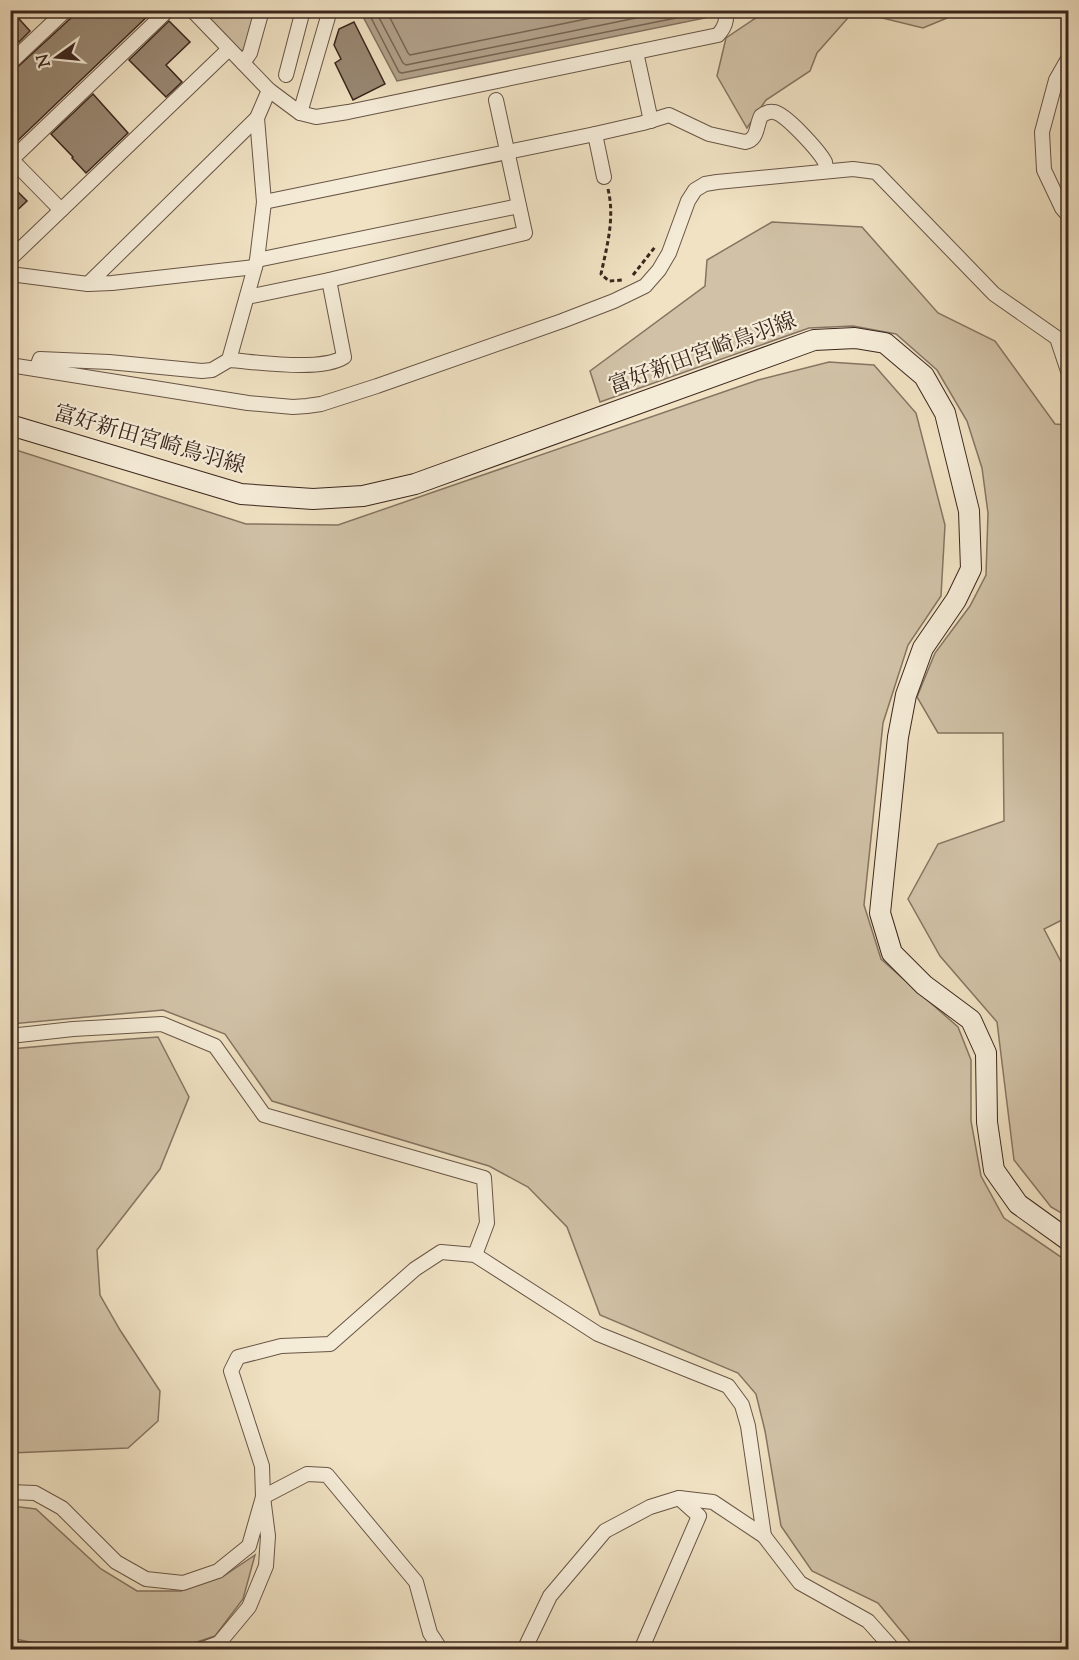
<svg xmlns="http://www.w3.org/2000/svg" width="1079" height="1660" font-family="'Sorts Mill Goudy','Noto Serif JP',serif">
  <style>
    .green { fill: #d1c2a7; stroke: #867462; stroke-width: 1.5 }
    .water { fill: #b2a28b; stroke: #82705f; stroke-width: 1.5 }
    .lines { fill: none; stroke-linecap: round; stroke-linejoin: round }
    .shore { stroke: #766454; stroke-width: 1.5 }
    .building { fill: #998873; stroke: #3b261d; stroke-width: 1.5 }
    .minor-casing { stroke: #685546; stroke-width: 16 }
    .secondary-casing { stroke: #3b261d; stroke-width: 22 }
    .path { stroke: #3b261d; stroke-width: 3; stroke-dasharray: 4.5 3; stroke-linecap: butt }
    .minor { stroke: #f5ecd8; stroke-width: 14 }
    .secondary { stroke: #f5ecd8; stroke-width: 20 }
    .labels { text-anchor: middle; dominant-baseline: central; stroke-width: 4.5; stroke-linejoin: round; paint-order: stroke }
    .street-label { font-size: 22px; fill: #3b261d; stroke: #f5ecd8 }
  </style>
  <rect width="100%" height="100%" fill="#f0e2c3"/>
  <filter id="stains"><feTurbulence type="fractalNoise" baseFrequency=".00333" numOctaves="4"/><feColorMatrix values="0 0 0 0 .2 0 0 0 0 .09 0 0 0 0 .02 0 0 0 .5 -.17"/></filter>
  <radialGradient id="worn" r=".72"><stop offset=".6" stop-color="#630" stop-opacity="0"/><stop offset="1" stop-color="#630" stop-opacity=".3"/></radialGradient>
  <!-- green -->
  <g class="green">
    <path d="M202 11H258L248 48 241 51Z"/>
    <path d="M766 11H964L923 28 854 11 817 53 810 71 766 100 747 128 717 76 726 38Z"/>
    <path d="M772 222 862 227 938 313 995 341 1055 424 1068 425V917L1044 929 1068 975V1217L1051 1207 1014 1160 997 1022 940 956 908 899 938 844 1004 821 1003 733H938L917 697 935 653 970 606 986 575 988 513 982 468 967 421 937 370 896 334 853 326 809 328 600 402 590 371 705 286 707 260Z"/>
    <path d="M829 362 874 365 916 413 945 525 941 596 908 645 883 723 864 905 881 959 958 1027 971 1060V1121L981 1176 1004 1218 1068 1262V1647H1048L1044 1650 916 1649 878 1603 812 1571 781 1526 765 1431 756 1394 738 1373 600 1315 567 1227 528 1187 489 1166 272 1101 225 1034 163 1010 11 1024 10 448 246 524 338 525 758 380Z"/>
    <path d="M158 1037 189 1097 160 1169 97 1250 100 1295 120 1330 160 1391 158 1421 128 1448 11 1453V1049L76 1043Z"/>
    <path d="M11 1506 36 1509 101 1569 137 1591H181L222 1577 255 1555 243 1599 215 1636 176 1649H61L11 1638Z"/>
  </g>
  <!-- water -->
  <g class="water">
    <path d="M704 10 705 18 397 81 360 11Z"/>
    <path d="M1068 111V161L1064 151V116Z"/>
  </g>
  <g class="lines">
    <!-- shore -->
    <g class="shore">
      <path d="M367 10 399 72 402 73 696 14 698 10"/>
      <path d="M375 10 403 63 406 65 675 10"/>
      <path d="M386 10 408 53 410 55 630 10"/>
    </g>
  </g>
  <!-- building -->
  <g class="building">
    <path d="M11 10 30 31 19 42 10 33Z"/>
    <path d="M75 10H154L12 146 10 144V74L72 17Z"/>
    <path d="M169 21 190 42 166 65 182 82 166 97 129 60Z"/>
    <path d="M354 22 385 84 353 100 335 63 341 59 334 45 339 29Z"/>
    <path d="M93 94 128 133 86 173 72 158 73 157 51 134Z"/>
    <path d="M10 184 27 201 10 217Z"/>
  </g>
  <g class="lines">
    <defs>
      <g id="minor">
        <path d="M192 10 269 90 300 113 316 117 348 112 718 35C725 27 727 21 726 10"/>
        <path d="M636 52 651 121"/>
        <path d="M1068 59 1056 80 1042 132 1044 170 1062 208 1068 215"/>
        <path d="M10 63 66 10"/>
        <path d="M243 63 250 53 262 10"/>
        <path d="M286 75 303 10"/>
        <path d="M300 113 330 10"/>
        <path d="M595 134 643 123 669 115 709 134 745 142C758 140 756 126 761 116 765 113 769 111 774 112 786 114 819 151 825 162 825 164 827 169 828 171"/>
        <path d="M10 158 61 210"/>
        <path d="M10 161 168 10"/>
        <path d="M264 202 595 134 604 177"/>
        <path d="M10 259 229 49"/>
        <path d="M257 260 519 206"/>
        <path d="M10 274 88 284 112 283 255 267"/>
        <path d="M88 284 257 118"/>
        <path d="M247 297 329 280 525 233 496 100"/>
        <path d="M229 360C258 362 321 372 344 357L329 280"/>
        <path d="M10 365 248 403 293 407 307 406 321 404 377 386 562 321 614 301 645 286 659 270 669 253 688 201 695 190 705 184 717 182 853 169 876 172 994 294 1057 338 1068 371"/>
        <path d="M36 369 40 359 109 362 202 371 212 370 229 360 257 260 264 202 257 118 269 90"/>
        <path d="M10 1036 73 1029 162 1024 215 1046 264 1115 484 1178 487 1223 475 1255"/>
        <path d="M10 1492 35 1493 62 1508 116 1562 146 1579 183 1583 218 1571 249 1546 263 1497 307 1474 327 1475 416 1582 430 1633 441 1650"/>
        <path d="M10 1647 23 1650"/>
        <path d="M200 1650 219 1643 249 1607 266 1566 268 1536 263 1497 262 1466 231 1371 238 1357 281 1346 330 1344 415 1269 441 1252 475 1255 598 1334 728 1386 742 1405 748 1426 764 1536"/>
        <path d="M524 1650 550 1596 605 1531 650 1507 679 1498 713 1502 764 1536 800 1583 868 1621 894 1650"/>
        <path d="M641 1650 699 1516 679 1498"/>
      </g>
      <path id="secondary" d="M10 425 241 494 313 499 363 496 415 484 814 340 855 338 885 343 924 376 945 413 969 511 971 569 956 600 923 648 906 695 898 737 880 913 892 953 924 985 971 1020 986 1053 987 1122 994 1170 1018 1204 1068 1240"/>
    </defs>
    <!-- minor casing -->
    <use href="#minor" class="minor-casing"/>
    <!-- secondary casing -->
    <use href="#secondary" class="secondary-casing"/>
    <!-- path -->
    <g class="path">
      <path d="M608 189C615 218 607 246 601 274L609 281 623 280"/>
      <path d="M633 275 655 247"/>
    </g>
    <!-- minor -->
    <use href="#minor" class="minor"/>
    <!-- secondary -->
    <use href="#secondary" class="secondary"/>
  </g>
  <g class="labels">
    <!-- street labels -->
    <g class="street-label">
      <text transform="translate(703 355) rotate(-20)">富好新田宮崎鳥羽線</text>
      <text transform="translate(149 441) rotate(16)">富好新田宮崎鳥羽線</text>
    </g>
  </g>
  <!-- margin -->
  <rect width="1079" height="1660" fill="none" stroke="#f0e2c3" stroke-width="36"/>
  <rect x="12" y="12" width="1055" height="1636" fill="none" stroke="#3b261d" stroke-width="3"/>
  <rect x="18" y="18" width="1043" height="1624" fill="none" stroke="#3b261d" stroke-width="1.5"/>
  <!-- north arrow -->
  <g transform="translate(57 57) rotate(255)" stroke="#f5ecd8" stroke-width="4.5" paint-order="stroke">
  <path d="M0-4.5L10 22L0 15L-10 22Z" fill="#3b261d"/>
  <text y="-9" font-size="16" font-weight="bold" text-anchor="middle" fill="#3b261d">N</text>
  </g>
  <rect width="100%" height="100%" filter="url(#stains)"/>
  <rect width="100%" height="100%" fill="url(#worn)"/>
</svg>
